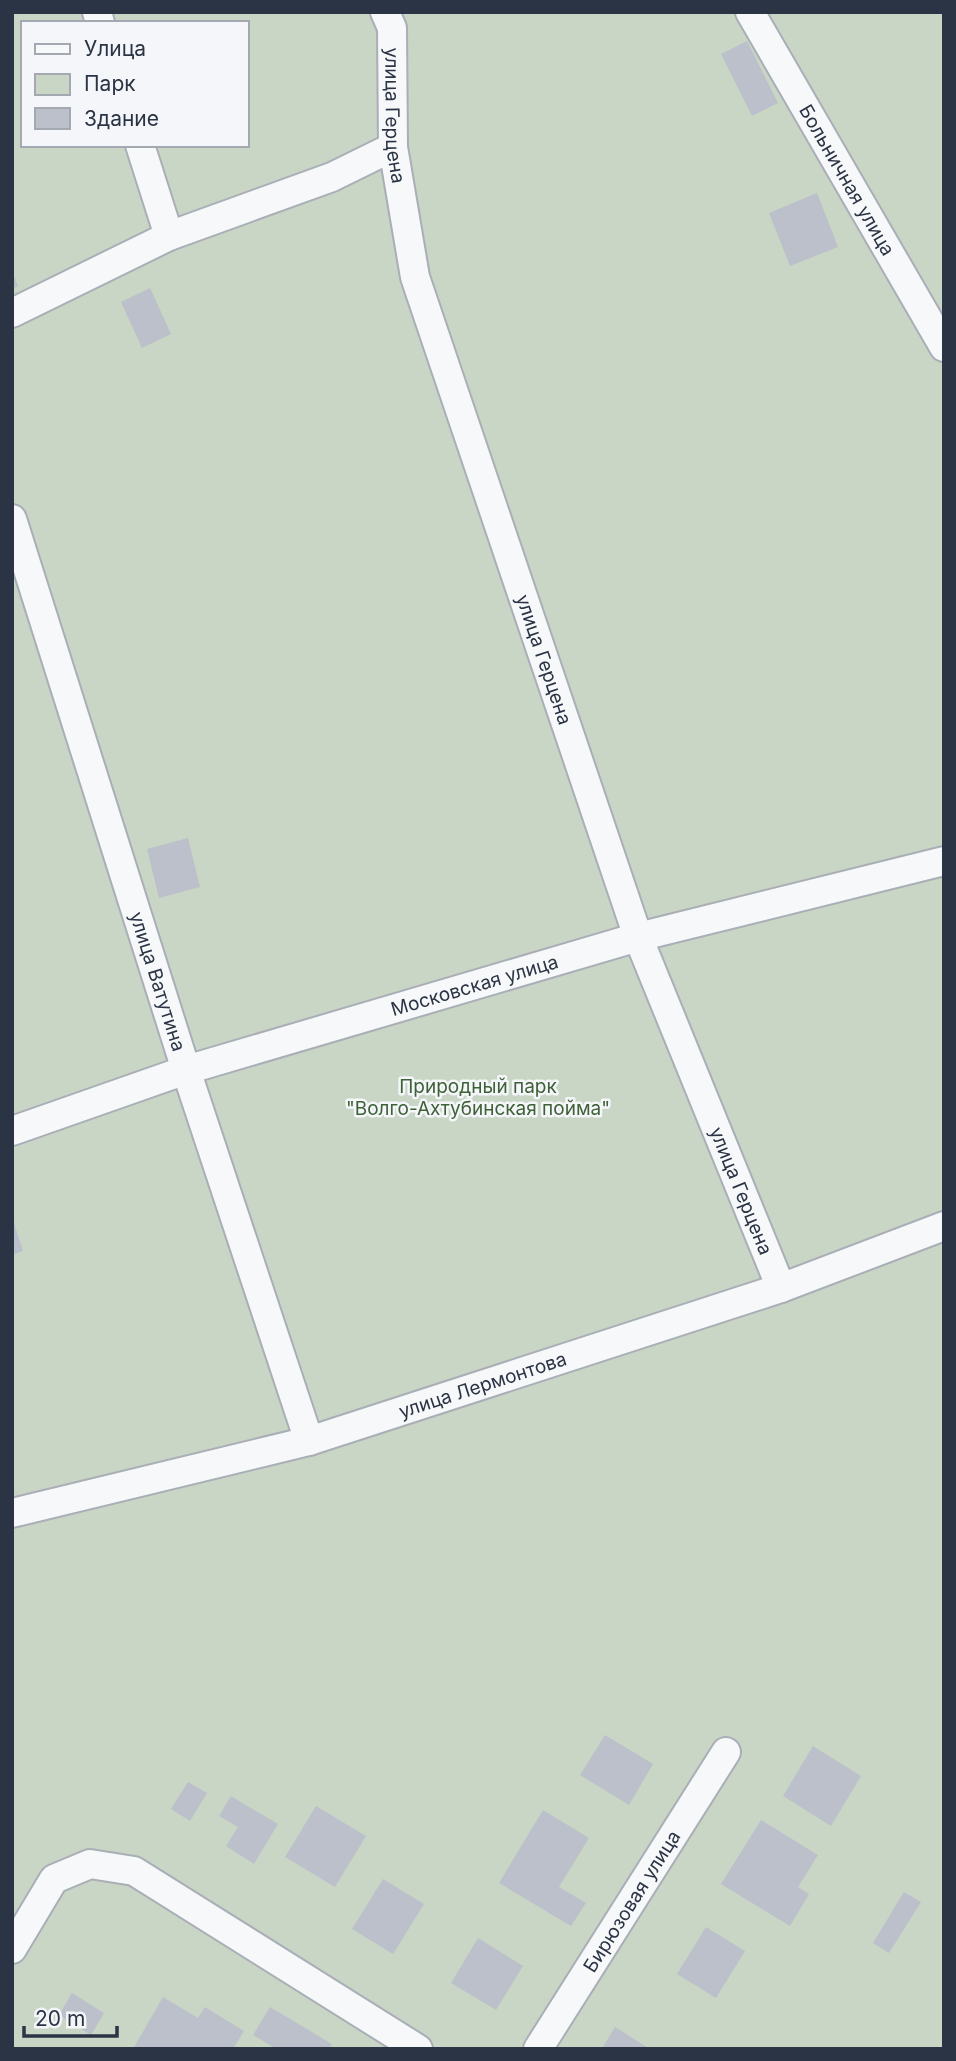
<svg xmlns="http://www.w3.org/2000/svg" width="956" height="2061" font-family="Inter,sans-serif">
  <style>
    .green { fill: #c9d6c5; fill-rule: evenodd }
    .building { fill: #bbc0ca }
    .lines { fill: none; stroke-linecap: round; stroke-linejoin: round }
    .minor-casing { stroke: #a9aeb7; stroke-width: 32 }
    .minor { stroke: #f7f8fa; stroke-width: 28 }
    .labels { text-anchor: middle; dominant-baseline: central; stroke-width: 5; stroke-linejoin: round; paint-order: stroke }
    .street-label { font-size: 19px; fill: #2b3445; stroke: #f4f6f9 }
    .park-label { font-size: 19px; fill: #3f6138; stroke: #f4f6f9 }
  </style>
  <rect width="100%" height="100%" fill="#e4e7ec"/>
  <!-- green -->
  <path class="green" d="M12 12H944V2049H12ZM23 23H247V145H23Z"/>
  <!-- building -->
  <g class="building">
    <path d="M747 41 778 103 752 116 721 54Z"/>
    <path d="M817 193 838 247 790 266 769 213Z"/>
    <path d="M12 271 18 286 12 289Z"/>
    <path d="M150 288 171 334 142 348 121 302Z"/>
    <path d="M188 838 200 887 159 898 147 849Z"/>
    <path d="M12 1217 23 1251 12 1255Z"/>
    <path d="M605 1735 653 1764 629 1805 580 1775Z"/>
    <path d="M813 1746 861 1776 831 1826 783 1796Z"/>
    <path d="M188 1782 207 1793 190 1821 171 1809Z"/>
    <path d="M231 1796 278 1824 254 1864 226 1846 238 1827 219 1816Z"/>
    <path d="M316 1806 366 1836 335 1887 285 1857Z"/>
    <path d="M543 1810 589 1838 559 1887 586 1903 571 1926 499 1883Z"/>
    <path d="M761 1820 818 1855 798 1887 809 1894 790 1926 721 1884Z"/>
    <path d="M383 1879 424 1904 393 1954 352 1929Z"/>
    <path d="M904 1892 921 1902 889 1953 873 1943Z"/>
    <path d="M706 1927 745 1951 716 1998 677 1974Z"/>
    <path d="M478 1938 523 1966 496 2010 451 1983Z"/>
    <path d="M72 1993 104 2013 91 2035 59 2015Z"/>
    <path d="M163 1997 198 2018 205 2007 244 2031 233 2049H133Z"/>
    <path d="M270 2007 332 2044 329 2049H276L253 2035Z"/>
    <path d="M615 2027 650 2049H602Z"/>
  </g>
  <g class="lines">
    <defs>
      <g id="minor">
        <path d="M97 12 100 23"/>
        <path id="s1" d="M385 12 392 28 393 147 415 277 638 937 781 1288"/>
        <path id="s2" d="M750 12 944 347"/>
        <path d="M140 145 169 236"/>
        <path d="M12 313 169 236 332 177 393 147"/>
        <path id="s3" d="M12 519 186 1070 309 1441"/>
        <path id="s4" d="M12 1131 186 1070 638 937 944 861"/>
        <path id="s5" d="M12 1513 309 1441 781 1288 944 1226"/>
        <path d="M12 1949 54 1879 90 1864 134 1871 418 2049"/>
        <path id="s6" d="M538 2049 726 1752"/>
      </g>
    </defs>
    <!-- minor casing -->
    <use href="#minor" class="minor-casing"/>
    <!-- minor -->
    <use href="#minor" class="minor"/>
  </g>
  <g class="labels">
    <!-- street labels -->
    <g class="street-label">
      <text stroke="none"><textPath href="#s1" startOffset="105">улица Герцена</textPath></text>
      <text stroke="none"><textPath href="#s2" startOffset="194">Больничная улица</textPath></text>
      <text stroke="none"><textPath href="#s1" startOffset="672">улица Герцена</textPath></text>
      <text stroke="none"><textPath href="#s3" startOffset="485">улица Ватутина</textPath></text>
      <text stroke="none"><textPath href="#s4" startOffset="485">Московская улица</textPath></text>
      <text stroke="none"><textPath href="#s1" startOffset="1239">улица Герцена</textPath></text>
      <text stroke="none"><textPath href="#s5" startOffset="488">улица Лермонтова</textPath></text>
      <text stroke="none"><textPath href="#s6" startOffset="175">Бирюзовая улица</textPath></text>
    </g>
    <!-- park labels -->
    <g class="park-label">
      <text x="478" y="1086">Природный парк<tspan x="478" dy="22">"Волго-Ахтубинская пойма"</tspan></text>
    </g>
  </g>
  <!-- border -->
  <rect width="956" height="2061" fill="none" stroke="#2b3445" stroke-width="28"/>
  <!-- legend -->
  <rect x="21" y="21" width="228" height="126" fill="#f4f6f9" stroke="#a4a8b1" stroke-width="2"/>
  <rect x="35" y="44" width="35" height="10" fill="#f7f8fa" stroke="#a4a8b1" stroke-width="2"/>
  <text x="84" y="56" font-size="21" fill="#2b3445">Улица</text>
  <rect x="35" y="74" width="35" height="21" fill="#c9d6c5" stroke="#a4a8b1" stroke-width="2"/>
  <text x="84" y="91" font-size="21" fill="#2b3445">Парк</text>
  <rect x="35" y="108" width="35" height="21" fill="#bbc0ca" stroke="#a4a8b1" stroke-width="2"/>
  <text x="84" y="126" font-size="21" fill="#2b3445">Здание</text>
  <!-- scale -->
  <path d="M24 2026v10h93v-10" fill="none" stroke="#2b3445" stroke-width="3.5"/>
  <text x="35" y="2026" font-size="21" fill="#2b3445" stroke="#f4f6f9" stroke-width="5" paint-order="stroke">20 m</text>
</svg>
